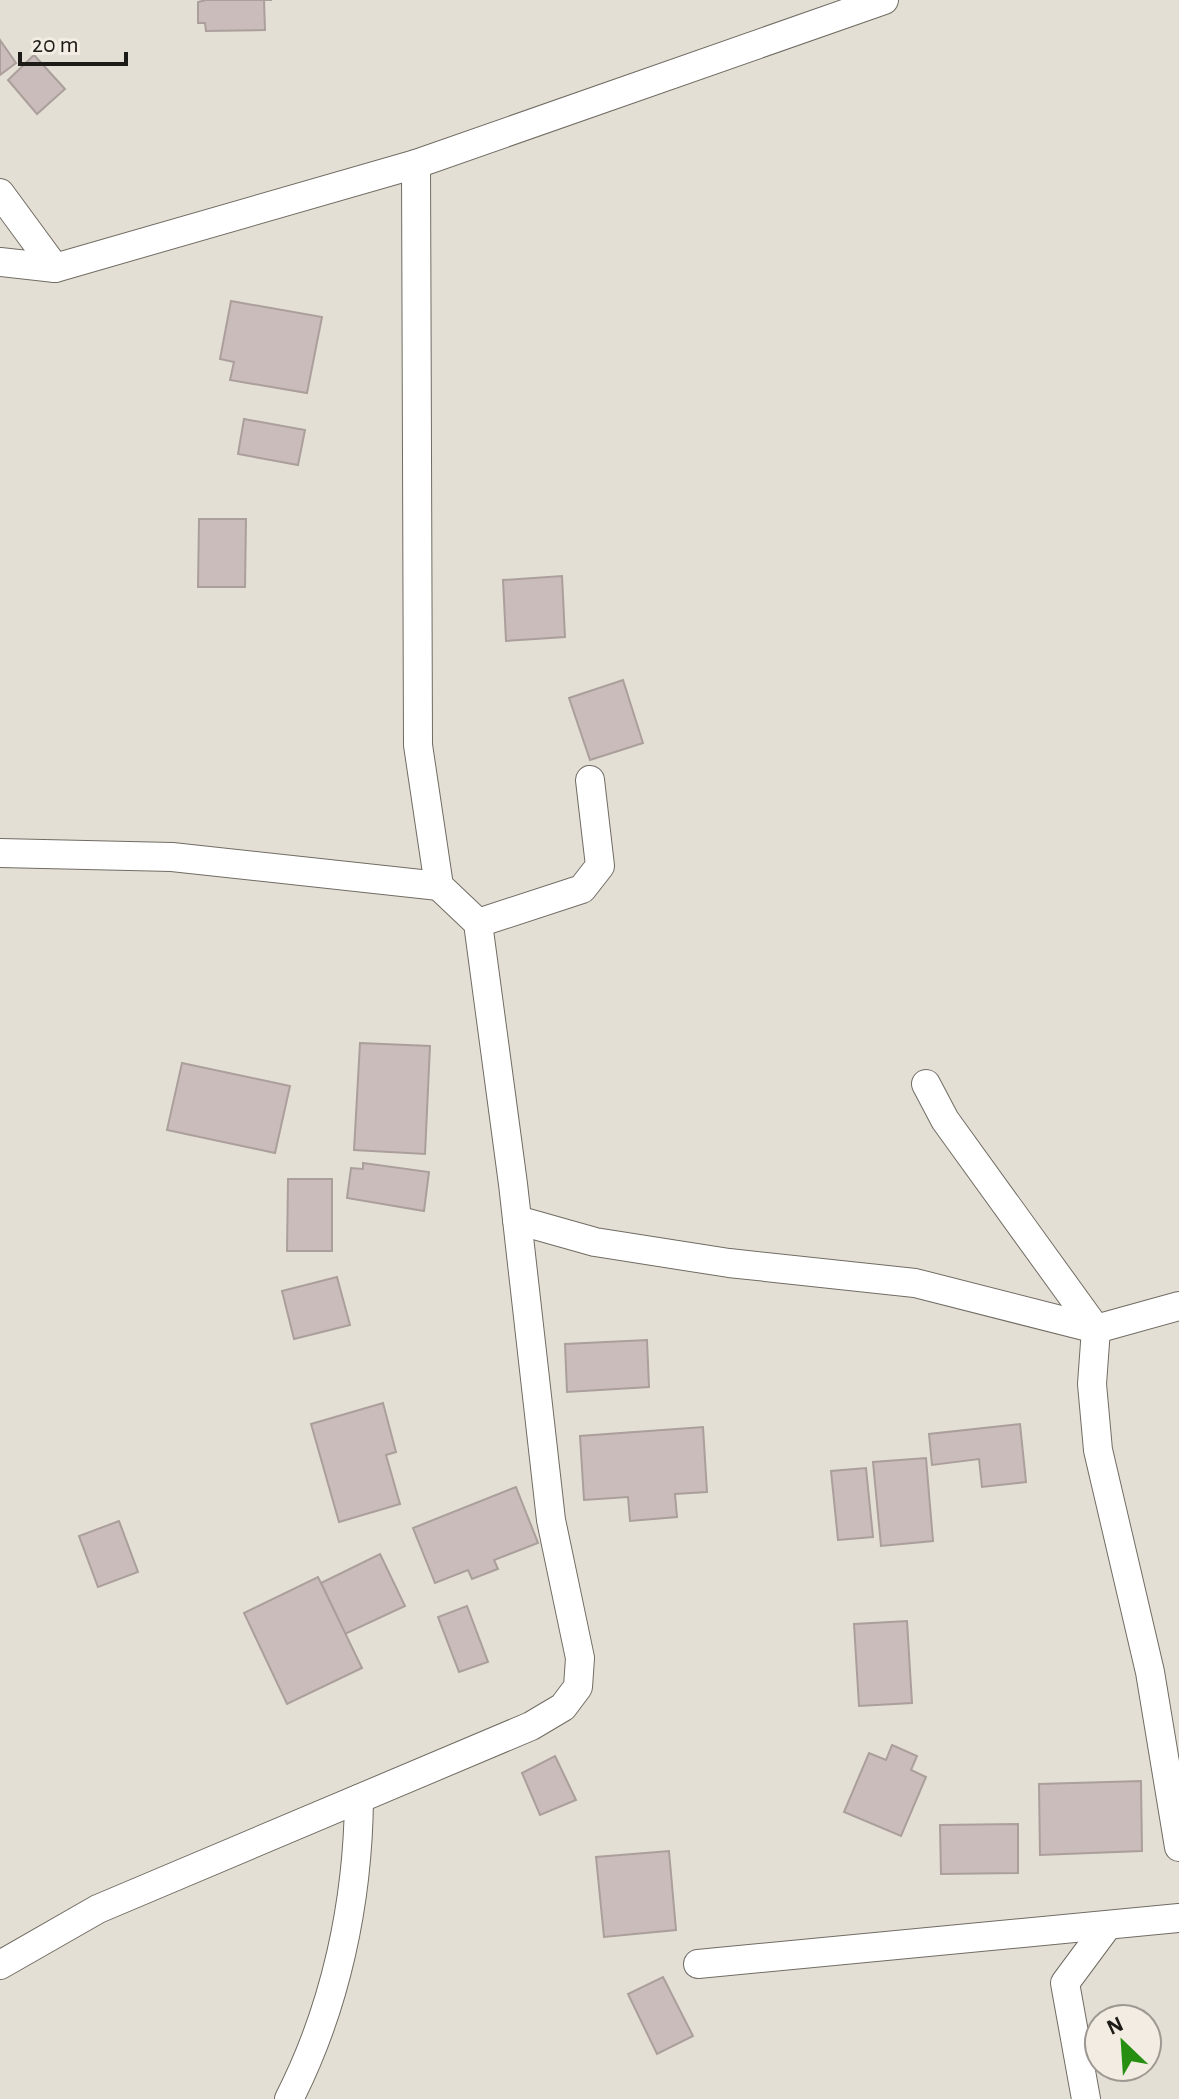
<svg xmlns="http://www.w3.org/2000/svg" width="1179" height="2099" font-family="'Alegreya Sans',sans-serif">
  <style>
    .building { fill: #c9bcba; stroke: #ab9f9c; stroke-width: 2 }
    .lines { fill: none; stroke-linecap: round; stroke-linejoin: round }
    .street-casing { stroke: #716c63; stroke-width: 30 }
    .street { stroke: #fff; stroke-width: 28 }
  </style>
  <rect width="100%" height="100%" fill="#e4dfd5"/>
  <!-- building -->
  <g class="building">
    <path d="M206 0H272H264L265 30 206 31 205 23H198V2Z"/>
    <path d="M0 40 16 63 0 75Z"/>
    <path d="M34 55 65 89 37 114 8 80Z"/>
    <path d="M231 301 322 317 307 393 230 380 234 362 220 359Z"/>
    <path d="M244 419 305 430 298 465 238 454Z"/>
    <path d="M199 519H246L245 587H198Z"/>
    <path d="M562 576 565 637 506 641 503 580Z"/>
    <path d="M623 680 643 743 590 760 569 698Z"/>
    <path d="M360 1043 430 1046 425 1154 354 1150Z"/>
    <path d="M182 1063 290 1086 275 1153 167 1130Z"/>
    <path d="M363 1163 429 1172 424 1211 347 1198 351 1168 363 1169Z"/>
    <path d="M288 1179H332V1251H287Z"/>
    <path d="M337 1277 350 1325 294 1339 282 1291Z"/>
    <path d="M647 1340 649 1387 567 1392 565 1344Z"/>
    <path d="M383 1403 396 1452 386 1455 400 1504 339 1522 311 1424Z"/>
    <path d="M1020 1424 1026 1482 982 1487 979 1459 932 1465 929 1434Z"/>
    <path d="M703 1427 707 1492 675 1494 677 1517 630 1521 628 1497 584 1500 580 1436Z"/>
    <path d="M926 1458 933 1541 881 1546 873 1462Z"/>
    <path d="M866 1468 873 1537 838 1540 831 1471Z"/>
    <path d="M516 1487 538 1543 494 1560 498 1569 472 1579 468 1570 435 1583 413 1528Z"/>
    <path d="M119 1521 138 1572 98 1587 79 1536Z"/>
    <path d="M380 1554 405 1606 345 1634 321 1583Z"/>
    <path d="M318 1577 362 1668 287 1704 244 1613Z"/>
    <path d="M467 1606 488 1662 459 1672 438 1617Z"/>
    <path d="M907 1621 912 1703 859 1706 854 1624Z"/>
    <path d="M892 1745 917 1756 911 1770 926 1777 901 1836 844 1812 869 1753 886 1760Z"/>
    <path d="M555 1756 576 1800 540 1815 522 1773Z"/>
    <path d="M1141 1781 1142 1851 1040 1855 1039 1784Z"/>
    <path d="M1018 1824V1873L941 1874 940 1825Z"/>
    <path d="M669 1851 676 1930 604 1937 596 1857Z"/>
    <path d="M663 1977 693 2036 657 2054 628 1994Z"/>
  </g>
  <g class="lines">
    <defs>
      <g id="street">
        <path d="M0 193 55 268"/>
        <path d="M0 262 55 268 416 164 884 0"/>
        <path d="M0 853 172 857 439 886"/>
        <path d="M478 923 582 889 600 866 590 780"/>
        <path d="M926 1084 945 1120 1096 1329 1092 1384 1098 1450 1150 1672 1179 1847"/>
        <path d="M517 1220 595 1242 729 1263 915 1283 1096 1329 1179 1306"/>
        <path d="M698 1964 1179 1918"/>
        <path d="M0 1965 98 1909 531 1726 563 1707 578 1687 580 1658 551 1520 513 1184 478 923 439 886 418 745 416 164"/>
        <path d="M289 2099C336 2007 358 1902 359 1799"/>
        <path d="M1086 2099 1065 1983 1108 1925"/>
      </g>
    </defs>
    <!-- street casing -->
    <use href="#street" class="street-casing"/>
    <!-- street -->
    <use href="#street" class="street"/>
  </g>
  <!-- north arrow -->
  <g transform="translate(1123 2043) rotate(335)"><circle r="38" fill="#f2ece2" stroke="#9d9891" stroke-width="2"/>
  <path d="M0-6L14 30L0 20L-14 30Z" fill="#268f12"/>
  <text y="-12" font-size="22" font-weight="bold" text-anchor="middle" fill="#1d1b18">N</text>
  </g>
  <!-- scale -->
  <path d="M20 52v12h106v-12" fill="none" stroke="#1d1b18" stroke-width="4"/>
  <text x="32" y="52" font-size="24" fill="#1d1b18" stroke="#f2ece2" stroke-width="6" paint-order="stroke">20 m</text>
</svg>
